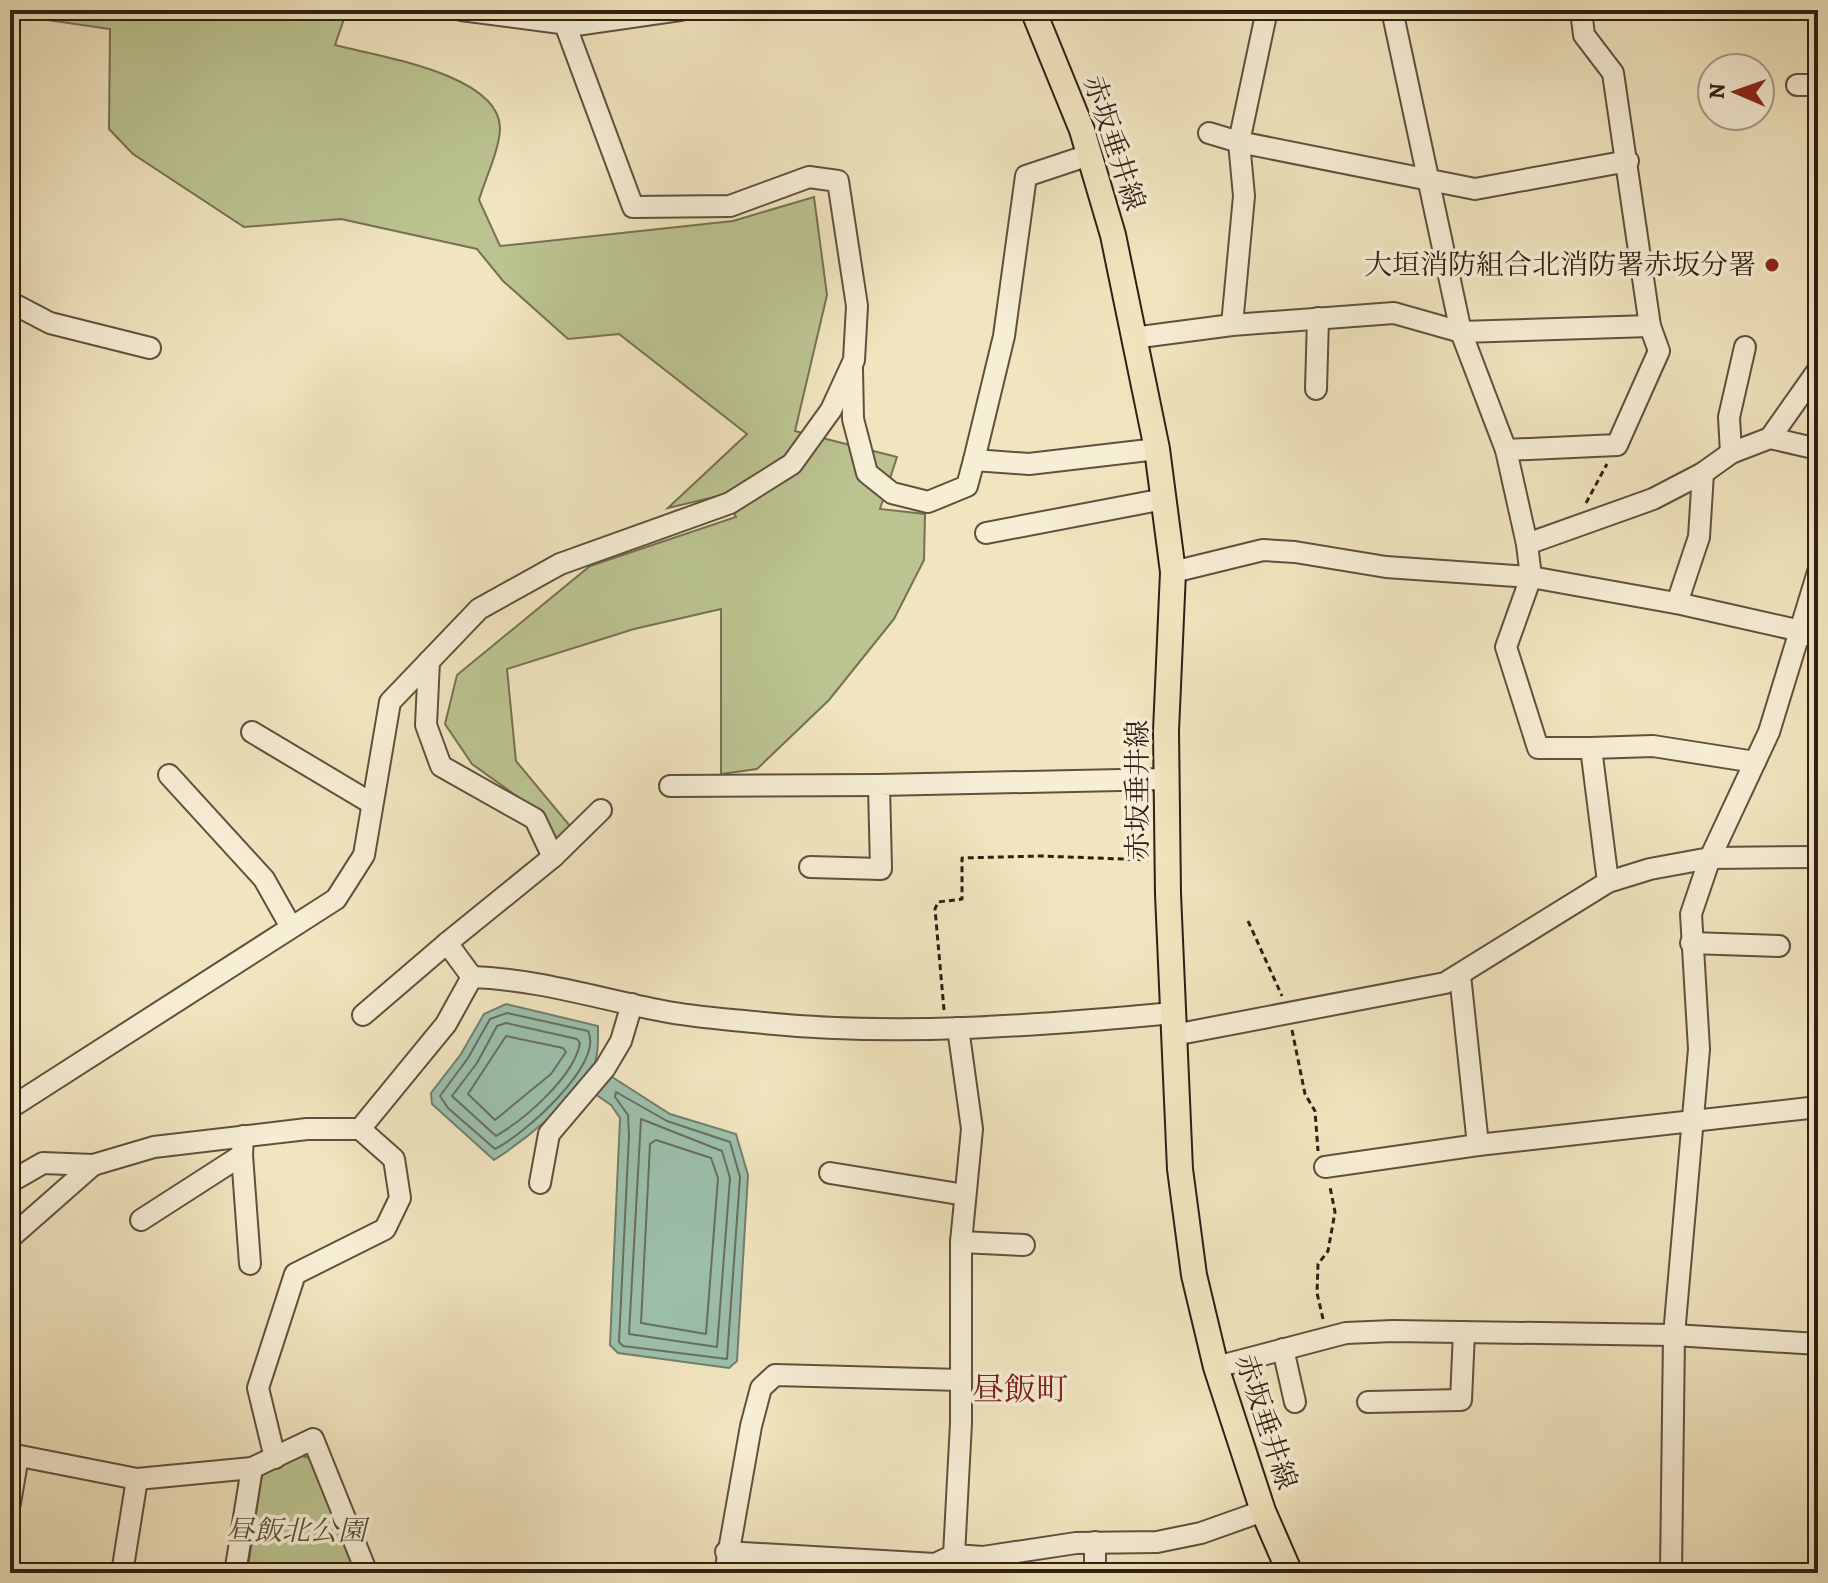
<svg xmlns="http://www.w3.org/2000/svg" width="1828" height="1583" font-family="Alegreya,'Noto Serif JP',serif">
  <style>
    .green { fill: #bbc491; stroke: #767153; stroke-width: 2 }
    .water { fill: #9cc0ac; stroke: #717f70; stroke-width: 2 }
    .lines { fill: none; stroke-linecap: round; stroke-linejoin: round }
    .shore { stroke: #666f60; stroke-width: 2 }
    .minor-casing { stroke: #605040; stroke-width: 24 }
    .major-casing { stroke: #301e15; stroke-width: 28 }
    .path { stroke: #301e15; stroke-width: 3; stroke-dasharray: 6 4; stroke-linecap: butt }
    .minor { stroke: #f6eed5; stroke-width: 20 }
    .major { stroke: #f1e5bf; stroke-width: 24 }
    .poi-dot { fill: #8f2418; stroke: #f6eed5; stroke-width: 3 }
    .labels { text-anchor: middle; dominant-baseline: central; stroke-width: 7; stroke-linejoin: round; paint-order: stroke }
    .street-label { font-size: 28px; fill: #301e15; stroke: #f6eed5 }
    .poi-label { font-size: 28px; fill: #301e15; stroke: #f6eed5; text-anchor: end }
    .park-label { font-size: 28px; font-style: italic; fill: #5a503a; stroke: #f6eed5 }
    .quarter-label { font-size: 32px; fill: #7a1f14; stroke: #f6eed5 }
  </style>
  <rect width="100%" height="100%" fill="#f1e5bf"/>
  <filter id="stains"><feTurbulence type="fractalNoise" baseFrequency=".0025" numOctaves="4"/><feColorMatrix values="0 0 0 0 .2 0 0 0 0 .09 0 0 0 0 .02 0 0 0 .5 -.17"/></filter>
  <radialGradient id="worn" r=".72"><stop offset=".6" stop-color="#630" stop-opacity="0"/><stop offset="1" stop-color="#630" stop-opacity=".3"/></radialGradient>
  <!-- green -->
  <g class="green">
    <path d="M35 10H347L335 45C376 56 501 74 500 129 499 151 485 179 479 200L500 246 733 221 814 197 827 295 795 431 897 457 880 509 925 514 924 560 894 619 829 700 757 769 721 774V609L634 629 507 669 516 761 570 826 557 842 543 815 472 764 445 724 457 675 590 566 736 517 723 495 668 508 747 434 619 334 568 339 503 281 477 249 341 219 244 227 133 154 109 129 110 29 41 19Z"/>
    <path d="M299 1455 313 1459 357 1565 355 1573H247L262 1474Z"/>
  </g>
  <!-- water -->
  <g class="water">
    <path d="M506 1004 598 1026C598 1039 599 1057 592 1069 574 1101 525 1140 494 1160L432 1104 431 1093 461 1054 484 1014Z"/>
    <path d="M609 1075 670 1114 736 1134 748 1175 737 1361 729 1368 618 1353 610 1345 620 1118 611 1105 595 1094Z"/>
  </g>
  <g class="lines">
    <!-- shore -->
    <g class="shore">
      <path d="M507 1013 588 1031C605 1064 522 1136 495 1149L448 1108 440 1096 468 1058 490 1019Z"/>
      <path d="M506 1023 577 1039 580 1043C574 1077 525 1119 496 1136L452 1096 477 1063 497 1026Z"/>
      <path d="M506 1036 563 1048 566 1052 551 1074 495 1120 468 1094Z"/>
      <path d="M616 1092 667 1121 730 1142 740 1177 727 1359 623 1346 619 1342 629 1135 628 1115 615 1097Z"/>
      <path d="M641 1119 722 1151 730 1178 717 1347 629 1334Z"/>
      <path d="M656 1140 711 1158 718 1178 706 1334 641 1323 650 1144Z"/>
    </g>
    <defs>
      <g id="minor">
        <path d="M461 10 576 25 680 10"/>
        <path d="M1392 10 1461 332 1506 450 1527 544 1531 577 1506 647 1538 748H1591L1608 882"/>
        <path d="M1797 85H1818"/>
        <path d="M1209 133 1239 142 1267 10"/>
        <path d="M10 302 50 323 150 348"/>
        <path d="M1232 325 1244 196 1239 142 1475 189 1628 161"/>
        <path d="M1133 338 1232 325 1394 313 1461 332 1650 326"/>
        <path d="M852 369 853 419 867 473 892 493 928 502 967 486 974 460 1029 464 1157 449"/>
        <path d="M1316 389 1318 318"/>
        <path d="M1770 438 1818 449"/>
        <path d="M1506 450 1617 445 1659 351 1650 326 1613 73 1584 35 1581 10"/>
        <path d="M1731 453 1729 417 1745 347"/>
        <path d="M974 460 1004 336 1026 176 1089 155"/>
        <path d="M986 533 1164 499"/>
        <path d="M1527 544 1653 499 1703 473 1731 453 1770 438 1818 370"/>
        <path d="M1173 572 1263 550 1295 552 1386 567 1531 577 1681 604 1801 631 1818 640"/>
        <path d="M1677 603 1699 537 1703 473"/>
        <path d="M429 661 426 725 441 766 535 819 553 857 447 943 472 977"/>
        <path d="M252 732 371 803"/>
        <path d="M1591 748 1653 746 1755 762"/>
        <path d="M169 775 264 879 291 927"/>
        <path d="M670 786 879 785"/>
        <path d="M553 857 601 810"/>
        <path d="M810 867 881 869 879 785 1167 779"/>
        <path d="M1691 943 1779 946"/>
        <path d="M1460 975 1478 1145"/>
        <path d="M363 1015 447 943"/>
        <path d="M1174 1035 1445 983 1608 882 1650 869 1710 858 1818 857"/>
        <path d="M10 1108 336 899 364 855 390 702 479 609 560 564 730 503 792 464 831 410 854 360 857 306 838 181 809 177 730 206 633 207 565 24"/>
        <path d="M360 1129 446 1024 472 977C537 979 600 999 663 1011 693 1017 724 1019 754 1022 893 1037 1035 1026 1173 1013"/>
        <path d="M242 1155 250 1264"/>
        <path d="M1325 1167 1478 1145 1818 1107"/>
        <path d="M830 1173 965 1195"/>
        <path d="M10 1182 43 1163 93 1165 154 1147 307 1129H360L394 1159 400 1198 385 1229 295 1274 258 1388 275 1458"/>
        <path d="M540 1183 549 1134 605 1068 621 1041 632 1004"/>
        <path d="M141 1220 242 1155 243 1136"/>
        <path d="M10 1238 93 1165"/>
        <path d="M961 1242 1024 1245"/>
        <path d="M1283 1349 1295 1402"/>
        <path d="M1216 1367 1346 1333 1393 1331 1674 1335 1818 1344"/>
        <path d="M1368 1402 1461 1400 1464 1332"/>
        <path d="M10 1454 137 1479 252 1468 313 1439 367 1573"/>
        <path d="M10 1503 18 1456"/>
        <path d="M726 1552 935 1564"/>
        <path d="M954 1555 961 1423V1242L972 1129 958 1028"/>
        <path d="M122 1573 137 1479"/>
        <path d="M235 1573 252 1468"/>
        <path d="M725 1573 751 1426 761 1388 775 1375 961 1380"/>
        <path d="M933 1573 935 1564 954 1555 983 1557 1076 1543 1157 1542 1201 1533 1263 1511"/>
        <path d="M1095 1573V1542"/>
        <path d="M1671 1573 1674 1335 1699 1049 1691 914 1710 858 1769 732 1818 572"/>
      </g>
      <path id="major" d="M1033 10 1082 130 1113 235 1157 449 1173 572 1166 731 1168 894 1180 1169 1194 1275 1216 1367 1263 1511 1290 1573"/>
    </defs>
    <!-- minor casing -->
    <use href="#minor" class="minor-casing"/>
    <!-- major casing -->
    <use href="#major" class="major-casing"/>
    <!-- path -->
    <g class="path">
      <path d="M1586 503 1607 464"/>
      <path d="M1248 921 1282 996"/>
      <path d="M944 1010 935 909 938 902 962 899V858L1041 856 1148 860"/>
      <path d="M1292 1030 1305 1094 1315 1111 1318 1151"/>
      <path d="M1323 1319 1317 1293 1318 1264 1328 1251 1335 1212 1330 1187"/>
    </g>
    <!-- minor -->
    <use href="#minor" class="minor"/>
    <!-- major -->
    <use href="#major" class="major"/>
  </g>
  <!-- markers -->
  <circle class="poi-dot" cx="1772" cy="265" r="8"/>
  <g class="labels">
    <!-- street labels -->
    <g class="street-label">
      <text transform="translate(1114 143) rotate(72)">赤坂垂井線</text>
      <text transform="translate(1138 790) rotate(-90)">赤坂垂井線</text>
      <text transform="translate(1266 1422) rotate(72)">赤坂垂井線</text>
    </g>
    <!-- poi labels -->
    <g class="poi-label">
      <text x="1756" y="265">大垣消防組合北消防署赤坂分署</text>
    </g>
    <!-- park labels -->
    <g class="park-label">
      <text x="296" y="1531">昼飯北公園</text>
    </g>
    <!-- quarter labels -->
    <g class="quarter-label">
      <text x="1020" y="1389">昼飯町</text>
    </g>
  </g>
  <!-- margin -->
  <rect width="1828" height="1583" fill="none" stroke="#f1e5bf" stroke-width="40"/>
  <rect x="12" y="12" width="1804" height="1559" fill="none" stroke="#301e15" stroke-width="4"/>
  <rect x="20" y="20" width="1788" height="1543" fill="none" stroke="#301e15" stroke-width="2"/>
  <!-- north arrow -->
  <g transform="translate(1736 92) rotate(272)"><circle r="38" fill="#f6eed5" stroke="#a79b88" stroke-width="2"/>
  <path d="M0-6L14 30L0 20L-14 30Z" fill="#8f2418"/>
  <text y="-12" font-size="22" font-weight="bold" text-anchor="middle" fill="#301e15">N</text>
  </g>
  <rect width="100%" height="100%" filter="url(#stains)"/>
  <rect width="100%" height="100%" fill="url(#worn)"/>
</svg>
